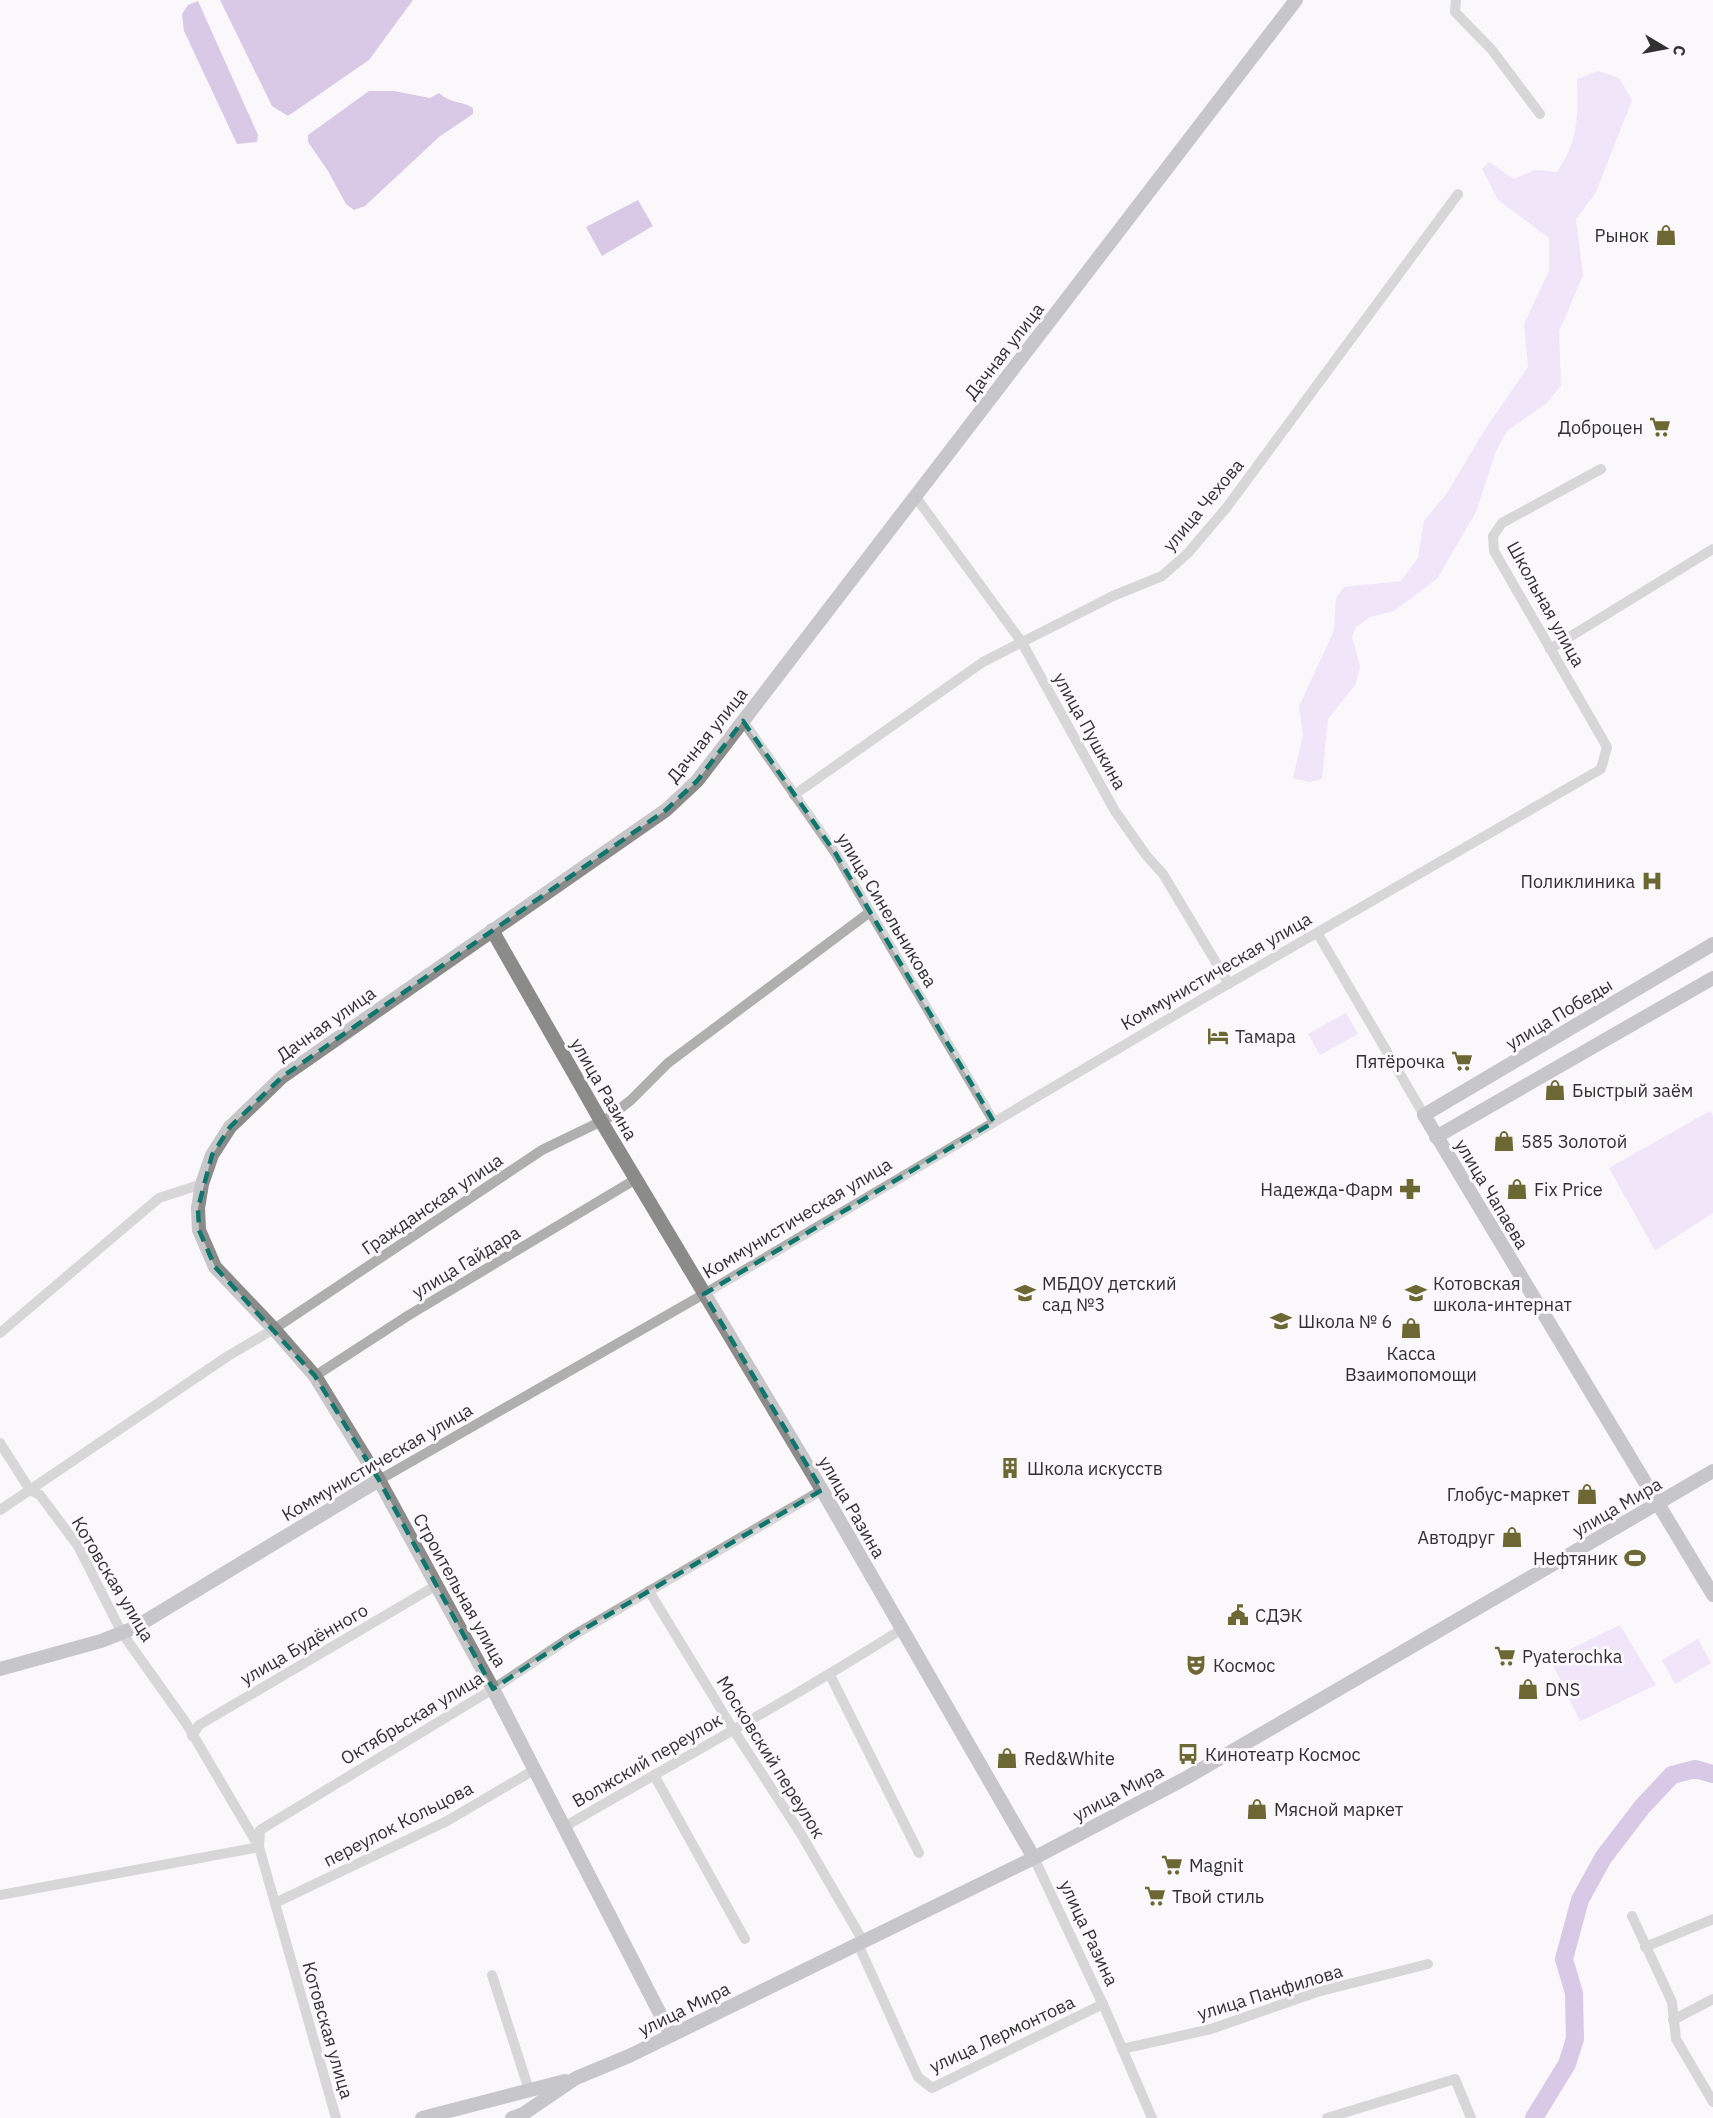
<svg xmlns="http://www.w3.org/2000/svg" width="1713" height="2118" font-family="'IBM Plex Sans',sans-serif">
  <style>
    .green { fill: #e6cef9 }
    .water { fill: #b390cd }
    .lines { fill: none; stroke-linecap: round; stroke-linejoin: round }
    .river { stroke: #b390cd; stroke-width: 18 }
    .street { stroke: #afafad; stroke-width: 10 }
    .secondary { stroke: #8b8b89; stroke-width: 14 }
    .marked { fill: none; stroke: #0f766e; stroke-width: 4.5; stroke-dasharray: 12 8; stroke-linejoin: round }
    .labels { text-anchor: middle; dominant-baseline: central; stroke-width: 6; stroke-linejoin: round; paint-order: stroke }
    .poi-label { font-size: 18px; fill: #323132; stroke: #faf8fb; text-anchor: start }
    .street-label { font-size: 18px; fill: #323132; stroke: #faf8fb }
  </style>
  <rect width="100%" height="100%" fill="#faf8fb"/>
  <!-- green -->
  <g class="green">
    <path d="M1598 71 1619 78 1632 100 1596 192 1576 219 1583 275 1559 332 1561 385 1548 402 1507 431 1496 451 1476 512 1437 579 1394 611 1370 617 1356 627 1352 637 1360 666 1356 684 1328 719 1322 779 1310 782 1293 778 1303 735 1299 706 1334 631 1336 598 1344 587 1401 581 1418 558 1424 521 1447 493 1484 431 1528 367 1524 324 1549 271V238L1498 200 1482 169 1489 162 1514 179 1535 170 1557 172C1579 141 1578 115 1577 79Z"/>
    <path d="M1346 1013 1358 1034 1320 1055 1308 1034Z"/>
    <path d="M1710 1111 1713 1116V1213L1655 1250 1609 1168Z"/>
    <path d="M1620 1625 1656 1685 1580 1721 1550 1659Z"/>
    <path d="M1698 1639 1711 1663 1675 1684 1662 1660Z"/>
  </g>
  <!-- water -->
  <g class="water">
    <path d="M220 0H413L369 60 288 116 272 106Z"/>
    <path d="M198 1 258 135 257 142 237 144 184 31 182 14 188 5Z"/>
    <path d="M369 91H394L430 98 439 93C449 103 462 101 473 108V114L439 137 365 206 354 210 346 204 328 171 308 142V135Z"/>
    <path d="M638 200 653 226 602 256 586 227Z"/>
  </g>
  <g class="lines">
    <!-- river -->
    <path class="river" d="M1534 2118 1567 2064 1575 2039 1574 1993 1564 1959 1580 1900 1603 1858 1642 1807 1672 1775 1695 1769 1713 1774"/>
    <!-- street -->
    <g class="street">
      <path d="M1456 0 1455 12 1492 50 1540 114"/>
      <path d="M915 496 1021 641 1115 811 1146 855 1163 874 1229 984"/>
      <path d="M1550 649 1713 549"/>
      <path d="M743 721 836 854 994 1122"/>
      <path d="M794 795 983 662 1113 596 1162 576 1188 553 1227 507 1458 194"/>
      <path d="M1318 934 1424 1115"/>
      <path d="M0 1333 159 1198 202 1184"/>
      <path d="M315 1376 409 1315 636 1179"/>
      <path d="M0 1443 30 1490 40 1495 78 1546 122 1633 186 1723 259 1847 336 2118"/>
      <path d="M379 1480 704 1294 1202 999 1601 769 1607 747 1494 551 1493 536 1502 523 1601 469"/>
      <path d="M0 1510 228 1356 274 1329 542 1150 608 1118 631 1100 668 1063 870 912"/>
      <path d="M649 1591 733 1729 801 1834 863 1941"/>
      <path d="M830 1675 919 1853"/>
      <path d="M192 1736 199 1725 437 1585"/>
      <path d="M654 1775 745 1939"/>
      <path d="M564 1827C677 1761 792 1699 902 1629"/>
      <path d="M1034 1858 1106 2011 1152 2118"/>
      <path d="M0 1895 259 1847 260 1830 493 1689 574 1635 822 1490"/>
      <path d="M275 1903 447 1821 534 1770"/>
      <path d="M1632 1916 1672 2002 1676 2039 1713 2102"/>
      <path d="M858 1944 918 2077 932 2088 1103 2004"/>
      <path d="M1645 1947 1713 1919"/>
      <path d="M492 1975 529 2090"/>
      <path d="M1673 2020 1713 1999"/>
      <path d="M1122 2049 1211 2029 1317 1992 1428 1964"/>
      <path d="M1327 2118 1455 2079 1471 2118"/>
    </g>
    <!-- secondary -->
    <g class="secondary">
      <path d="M492 930 601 1121 822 1490 1034 1858"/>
      <path d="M1713 944 1424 1115 1713 1595"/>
      <path d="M1436 1137 1713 978"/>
      <path d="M0 1669 101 1641 134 1628 379 1480"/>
      <path d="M671 2035 493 1689 379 1480 315 1376 274 1329 215 1267 199 1230 198 1208 202 1184 212 1155 230 1127 282 1077 666 810 697 781 1296 0"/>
      <path d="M422 2118 565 2081"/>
      <path d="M512 2118 523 2114 576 2078 629 2056 1034 1858 1186 1778 1713 1471"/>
    </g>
  </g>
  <!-- marked area -->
  <path d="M0 0H1713V2118H0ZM743 721 836 854 994 1122 704 1294 822 1490 574 1635 493 1689 379 1480 315 1376 215 1267 199 1230 198 1208 212 1155 230 1127 282 1077 666 810 697 781Z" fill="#faf8fb" fill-opacity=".55" fill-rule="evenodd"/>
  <path class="marked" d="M743 721 836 854 994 1122 704 1294 822 1490 574 1635 493 1689 379 1480 315 1376 215 1267 199 1230 198 1208 212 1155 230 1127 282 1077 666 810 697 781Z"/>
  <!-- icons -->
  <defs>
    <symbol id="shop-bare" viewBox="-9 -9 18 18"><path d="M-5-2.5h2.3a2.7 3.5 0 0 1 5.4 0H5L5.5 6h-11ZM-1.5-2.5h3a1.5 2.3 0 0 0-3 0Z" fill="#6d6733" stroke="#faf8fb" stroke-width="2.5" paint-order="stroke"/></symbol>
    <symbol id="supermarket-bare" viewBox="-9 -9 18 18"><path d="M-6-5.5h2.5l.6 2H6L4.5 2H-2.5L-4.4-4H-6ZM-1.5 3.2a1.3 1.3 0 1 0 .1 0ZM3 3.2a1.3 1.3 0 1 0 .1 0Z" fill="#6d6733" stroke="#faf8fb" stroke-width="2.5" paint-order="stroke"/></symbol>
    <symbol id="hospital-bare" viewBox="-9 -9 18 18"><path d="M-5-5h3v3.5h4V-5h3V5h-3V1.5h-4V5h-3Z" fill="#6d6733" stroke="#faf8fb" stroke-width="2.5" paint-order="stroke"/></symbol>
    <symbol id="hotel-bare" viewBox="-9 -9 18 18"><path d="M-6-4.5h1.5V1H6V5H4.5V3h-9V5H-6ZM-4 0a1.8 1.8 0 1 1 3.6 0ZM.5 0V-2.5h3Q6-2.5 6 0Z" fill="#6d6733" stroke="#faf8fb" stroke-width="2.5" paint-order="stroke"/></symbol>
    <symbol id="pharmacy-bare" viewBox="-9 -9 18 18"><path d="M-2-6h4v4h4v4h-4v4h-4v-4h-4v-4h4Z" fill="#6d6733" stroke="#faf8fb" stroke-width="2.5" paint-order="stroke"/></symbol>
    <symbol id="school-bare" viewBox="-9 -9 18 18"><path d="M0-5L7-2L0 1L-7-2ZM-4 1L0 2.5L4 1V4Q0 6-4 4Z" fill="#6d6733" stroke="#faf8fb" stroke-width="2.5" paint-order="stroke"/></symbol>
    <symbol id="building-bare" viewBox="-9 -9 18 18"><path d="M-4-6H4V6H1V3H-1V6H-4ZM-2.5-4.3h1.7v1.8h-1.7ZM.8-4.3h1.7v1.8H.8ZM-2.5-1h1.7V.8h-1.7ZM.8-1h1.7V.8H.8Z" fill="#6d6733" stroke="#faf8fb" stroke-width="2.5" paint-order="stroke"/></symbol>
    <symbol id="stadium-bare" viewBox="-9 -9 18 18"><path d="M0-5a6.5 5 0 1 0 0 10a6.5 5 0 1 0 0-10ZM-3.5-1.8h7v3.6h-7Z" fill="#6d6733" stroke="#faf8fb" stroke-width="2.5" paint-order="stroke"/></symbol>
    <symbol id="civic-bare" viewBox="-9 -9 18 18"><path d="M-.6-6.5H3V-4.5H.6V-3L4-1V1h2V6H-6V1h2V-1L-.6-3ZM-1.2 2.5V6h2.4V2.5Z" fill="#6d6733" stroke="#faf8fb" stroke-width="2.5" paint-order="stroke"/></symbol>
    <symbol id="theatre-bare" viewBox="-9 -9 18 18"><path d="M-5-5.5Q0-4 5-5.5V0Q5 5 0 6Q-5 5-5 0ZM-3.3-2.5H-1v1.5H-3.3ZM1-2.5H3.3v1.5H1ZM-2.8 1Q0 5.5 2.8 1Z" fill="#6d6733" stroke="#faf8fb" stroke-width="2.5" paint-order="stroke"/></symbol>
    <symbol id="bus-bare" viewBox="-9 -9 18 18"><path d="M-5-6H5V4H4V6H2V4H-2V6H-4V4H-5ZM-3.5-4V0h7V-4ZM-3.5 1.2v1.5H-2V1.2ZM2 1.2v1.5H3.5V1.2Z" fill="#6d6733" stroke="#faf8fb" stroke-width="2.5" paint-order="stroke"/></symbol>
  </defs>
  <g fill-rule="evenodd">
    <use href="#shop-bare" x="1651" y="220" width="30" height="30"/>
    <use href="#supermarket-bare" x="1645" y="412" width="30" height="30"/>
    <use href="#hospital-bare" x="1637" y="866" width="30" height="30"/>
    <use href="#hotel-bare" x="1203" y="1021" width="30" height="30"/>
    <use href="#supermarket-bare" x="1447" y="1046" width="30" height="30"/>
    <use href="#shop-bare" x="1540" y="1075" width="30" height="30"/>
    <use href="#shop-bare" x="1489" y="1126" width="30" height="30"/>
    <use href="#pharmacy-bare" x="1395" y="1174" width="30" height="30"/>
    <use href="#shop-bare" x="1502" y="1174" width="30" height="30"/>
    <use href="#school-bare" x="1010" y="1278" width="30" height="30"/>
    <use href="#school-bare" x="1401" y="1278" width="30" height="30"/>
    <use href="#school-bare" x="1266" y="1306" width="30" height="30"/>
    <use href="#shop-bare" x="1396" y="1313" width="30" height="30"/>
    <use href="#building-bare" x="995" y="1453" width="30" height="30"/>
    <use href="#shop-bare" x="1572" y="1479" width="30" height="30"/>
    <use href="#shop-bare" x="1497" y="1522" width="30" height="30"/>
    <use href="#stadium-bare" x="1620" y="1543" width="30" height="30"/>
    <use href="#civic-bare" x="1223" y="1600" width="30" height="30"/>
    <use href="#supermarket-bare" x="1490" y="1641" width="30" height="30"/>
    <use href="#theatre-bare" x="1181" y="1650" width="30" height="30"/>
    <use href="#shop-bare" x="1513" y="1674" width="30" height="30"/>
    <use href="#bus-bare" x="1173" y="1739" width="30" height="30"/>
    <use href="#shop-bare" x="992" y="1743" width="30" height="30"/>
    <use href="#shop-bare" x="1242" y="1794" width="30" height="30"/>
    <use href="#supermarket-bare" x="1157" y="1850" width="30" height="30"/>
    <use href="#supermarket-bare" x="1140" y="1881" width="30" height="30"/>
  </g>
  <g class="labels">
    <!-- poi labels -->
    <g class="poi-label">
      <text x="1649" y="235" text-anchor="end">Рынок</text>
      <text x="1643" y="427" text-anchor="end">Доброцен</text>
      <text x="1635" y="881" text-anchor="end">Поликлиника</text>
      <text x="1235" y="1036">Тамара</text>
      <text x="1445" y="1061" text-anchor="end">Пятёрочка</text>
      <text x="1572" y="1090">Быстрый заём</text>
      <text x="1521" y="1141">585 Золотой</text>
      <text x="1393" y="1189" text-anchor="end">Надежда-Фарм</text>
      <text x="1534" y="1189">Fix Price</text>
      <text x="1042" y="1283">МБДОУ детский<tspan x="1042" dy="21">сад №3</tspan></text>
      <text x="1433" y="1283">Котовская<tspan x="1433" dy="21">школа-интернат</tspan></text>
      <text x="1298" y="1321">Школа № 6</text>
      <text x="1411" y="1353" text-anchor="middle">Касса<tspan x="1411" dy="21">Взаимопомощи</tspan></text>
      <text x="1027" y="1468">Школа искусств</text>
      <text x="1570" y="1494" text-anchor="end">Глобус-маркет</text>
      <text x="1495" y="1537" text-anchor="end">Автодруг</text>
      <text x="1618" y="1558" text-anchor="end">Нефтяник</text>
      <text x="1255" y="1615">СДЭК</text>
      <text x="1522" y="1656">Pyaterochka</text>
      <text x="1213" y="1665">Космос</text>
      <text x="1545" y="1689">DNS</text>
      <text x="1205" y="1754">Кинотеатр Космос</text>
      <text x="1024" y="1758">Red&amp;White</text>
      <text x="1274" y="1809">Мясной маркет</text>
      <text x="1189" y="1865">Magnit</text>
      <text x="1172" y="1896">Твой стиль</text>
    </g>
    <!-- street labels -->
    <g class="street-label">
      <text transform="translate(1004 351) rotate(-52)">Дачная улица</text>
      <text transform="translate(1203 505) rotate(-50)">улица Чехова</text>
      <text transform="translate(1546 604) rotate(61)">Школьная улица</text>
      <text transform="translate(1090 731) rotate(61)">улица Пушкина</text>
      <text transform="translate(707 735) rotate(-51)">Дачная улица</text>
      <text transform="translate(887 910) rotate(59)">улица Синельникова</text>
      <text transform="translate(1216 971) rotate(-30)">Коммунистическая улица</text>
      <text transform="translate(1559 1014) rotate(-31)">улица Победы</text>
      <text transform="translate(326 1024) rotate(-35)">Дачная улица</text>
      <text transform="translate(604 1089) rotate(60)">улица Разина</text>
      <text transform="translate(1492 1194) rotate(59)">улица Чапаева</text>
      <text transform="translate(432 1204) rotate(-34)">Гражданская улица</text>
      <text transform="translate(797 1218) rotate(-31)">Коммунистическая улица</text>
      <text transform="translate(466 1262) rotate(-31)">улица Гайдара</text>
      <text transform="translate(377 1462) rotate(-30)">Коммунистическая улица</text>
      <text transform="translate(852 1507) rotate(60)">улица Разина</text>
      <text transform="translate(1617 1507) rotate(-30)">улица Мира</text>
      <text transform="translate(113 1579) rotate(59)">Котовская улица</text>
      <text transform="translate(460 1590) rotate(61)">Строительная улица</text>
      <text transform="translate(304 1644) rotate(-30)">улица Будённого</text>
      <text transform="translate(412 1718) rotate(-31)">Октябрьская улица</text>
      <text transform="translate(771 1757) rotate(58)">Московский переулок</text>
      <text transform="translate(647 1760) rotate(-30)">Волжский переулок</text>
      <text transform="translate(1118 1793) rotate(-28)">улица Мира</text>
      <text transform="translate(398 1824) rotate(-27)">переулок Кольцова</text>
      <text transform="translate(1089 1933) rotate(65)">улица Разина</text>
      <text transform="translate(1270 1992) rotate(-17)">улица Панфилова</text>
      <text transform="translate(684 2009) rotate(-26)">улица Мира</text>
      <text transform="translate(328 2030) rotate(74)">Котовская улица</text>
      <text transform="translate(1002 2034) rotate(-25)">улица Лермонтова</text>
    </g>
  </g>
  <!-- north arrow -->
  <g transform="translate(1665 48) rotate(100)" stroke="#faf8fb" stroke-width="4.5" paint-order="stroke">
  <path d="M0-4.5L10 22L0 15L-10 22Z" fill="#323132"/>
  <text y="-9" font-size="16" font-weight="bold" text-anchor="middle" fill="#323132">С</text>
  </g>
</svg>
